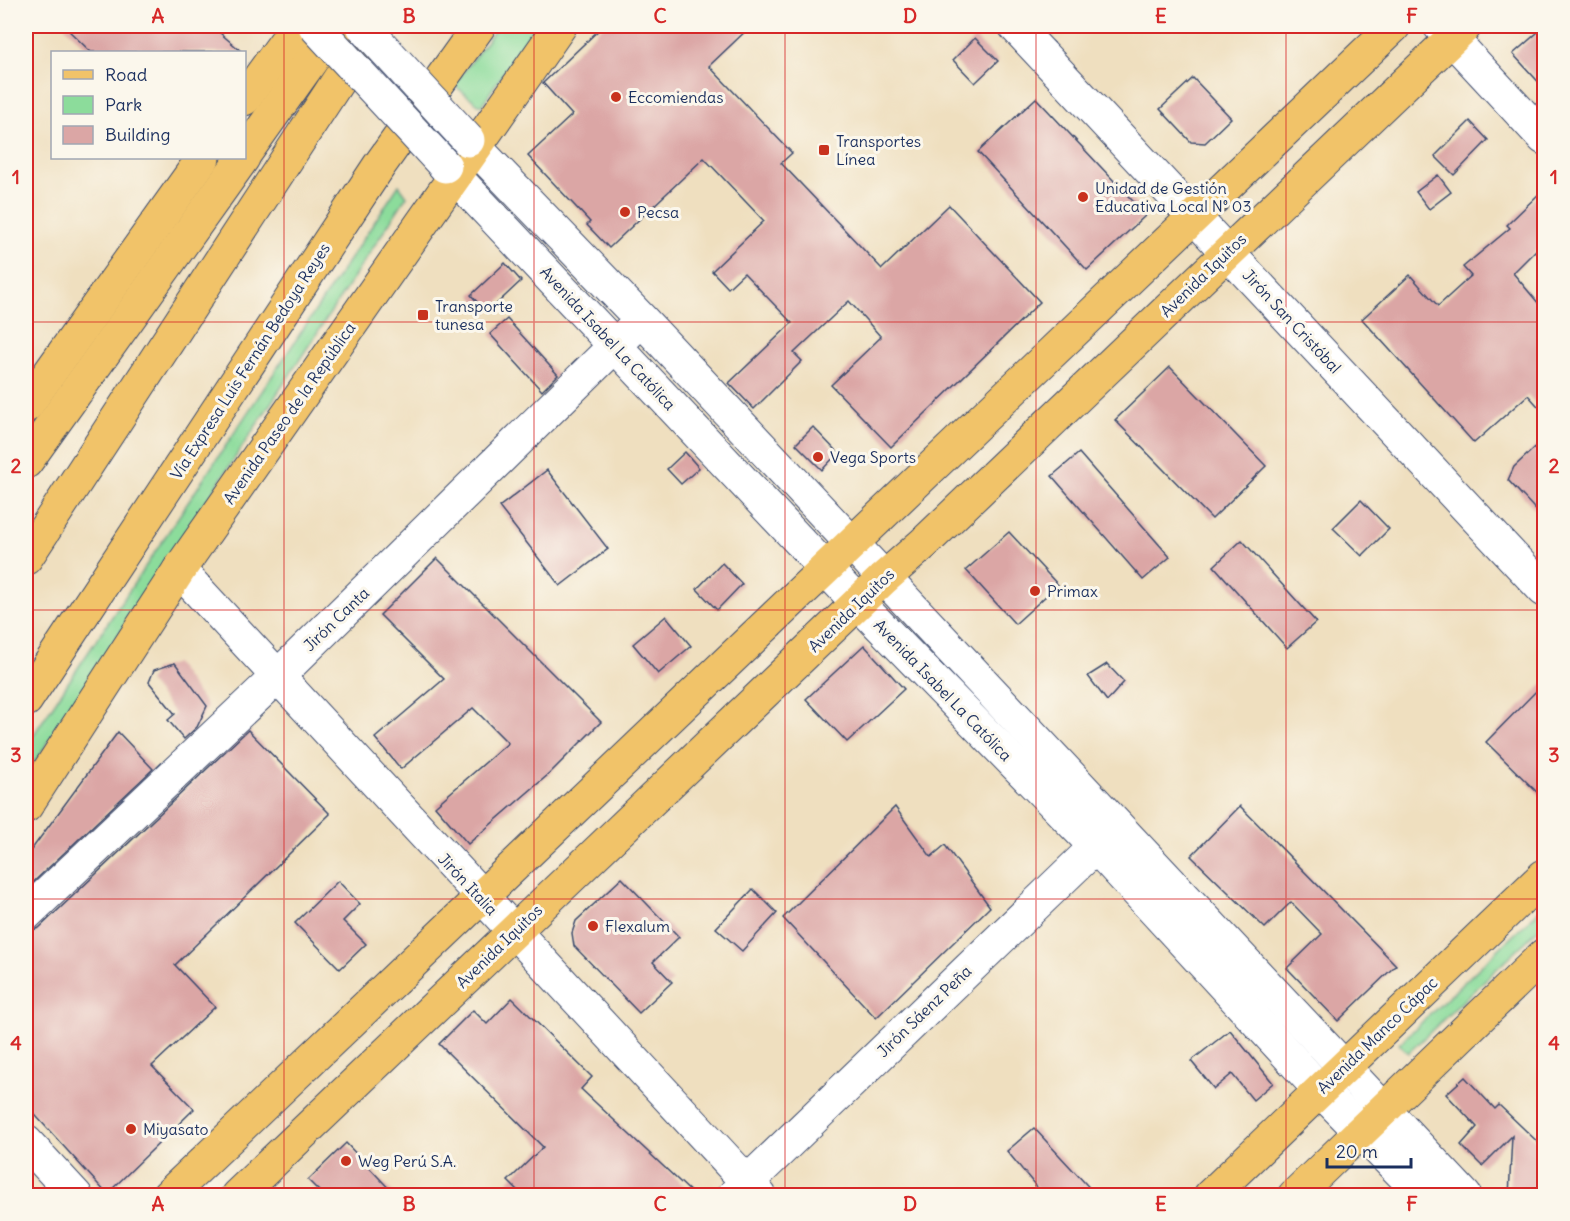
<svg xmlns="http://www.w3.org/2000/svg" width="1570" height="1221" font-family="Delius,sans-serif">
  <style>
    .green { fill: #8cdc9b; stroke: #54867c; stroke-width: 1.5 }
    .building { fill: #dba6a5 }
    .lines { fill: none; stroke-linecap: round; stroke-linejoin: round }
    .minor-casing { stroke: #3b496d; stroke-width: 35 }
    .major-casing { stroke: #3b496d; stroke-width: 35 }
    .highway-casing { stroke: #3b496d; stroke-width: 35 }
    .minor { stroke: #fff; stroke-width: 33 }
    .major { stroke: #f1c369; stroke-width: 33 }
    .highway { stroke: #f1c369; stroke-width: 33 }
    .minor-bridge-casing { stroke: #3b496d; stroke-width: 35; stroke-linecap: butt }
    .minor-bridge { stroke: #fff; stroke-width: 33 }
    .grid { fill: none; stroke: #d62828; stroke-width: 1.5; stroke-opacity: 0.55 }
    .poi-dot { fill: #c8321e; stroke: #fbf7ec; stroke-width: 2 }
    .labels { text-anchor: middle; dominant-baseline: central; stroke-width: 6; stroke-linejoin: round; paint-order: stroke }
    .poi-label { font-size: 16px; fill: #1b2f5e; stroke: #fbf7ec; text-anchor: start }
    .street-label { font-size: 16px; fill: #1b2f5e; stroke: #fbf7ec }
    .neatline { fill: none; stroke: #d62828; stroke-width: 2 }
    .grid-label { font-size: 20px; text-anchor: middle; font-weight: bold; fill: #d62828 }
  </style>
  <rect width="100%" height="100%" fill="#fbf7ec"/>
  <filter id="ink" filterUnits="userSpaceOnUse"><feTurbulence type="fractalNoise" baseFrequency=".0167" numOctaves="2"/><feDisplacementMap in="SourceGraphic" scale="12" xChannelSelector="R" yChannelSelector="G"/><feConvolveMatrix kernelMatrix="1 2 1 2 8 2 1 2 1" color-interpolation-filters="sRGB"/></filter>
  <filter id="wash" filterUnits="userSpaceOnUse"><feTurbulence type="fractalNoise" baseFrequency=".008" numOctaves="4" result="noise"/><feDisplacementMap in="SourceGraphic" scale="24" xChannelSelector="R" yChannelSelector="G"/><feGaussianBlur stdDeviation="1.35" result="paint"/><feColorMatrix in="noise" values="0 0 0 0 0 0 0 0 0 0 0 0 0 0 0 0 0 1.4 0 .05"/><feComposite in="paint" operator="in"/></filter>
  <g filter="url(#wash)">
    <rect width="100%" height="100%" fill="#efdfbf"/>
    <!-- green -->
    <g class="green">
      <path d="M498 26H535L481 106 454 85Z"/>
      <path d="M399 185 407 196 26 776V746Z"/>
      <path d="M1544 906V924L1408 1053 1399 1044Z"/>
    </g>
    <g id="blocks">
      <!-- building -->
      <g class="building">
        <path d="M64 26H212L242 52H91Z"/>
        <path d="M603 26H751L709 66 792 153 781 163 882 269 949 205 1040 302 891 447 831 385 881 337 849 301 794 353 802 361 754 409 729 383 792 323 744 273 728 288 712 271 764 221 704 158 609 248 587 225 590 222 528 156 572 115 543 83Z"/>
        <path d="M1545 26V89L1513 54Z"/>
        <path d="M975 38 998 61 975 83 953 60Z"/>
        <path d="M1193 78 1231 118 1205 143 1191 142 1160 109Z"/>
        <path d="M1036 98 1146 215 1087 270 978 152Z"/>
        <path d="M1470 121 1488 140 1454 175 1435 156Z"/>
        <path d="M1438 175 1451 192 1429 209 1416 192Z"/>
        <path d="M1545 188V241L1513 273 1545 311V414L1528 395 1474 443 1362 319 1410 275 1438 306 1471 276 1463 267 1510 228 1507 225Z"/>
        <path d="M505 263 521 281 487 313 471 295Z"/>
        <path d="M507 319 558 375 542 391 490 334Z"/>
        <path d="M1170 367 1266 466 1212 519 1115 420Z"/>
        <path d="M813 427 838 453 822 470 796 444Z"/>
        <path d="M1545 438V520L1508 480 1514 467Z"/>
        <path d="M685 452 699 468 681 484 667 469Z"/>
        <path d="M1079 453 1170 557 1143 580 1052 476Z"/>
        <path d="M547 470 608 549 560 586 499 507Z"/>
        <path d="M1361 500 1389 529 1362 556 1333 528Z"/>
        <path d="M1009 532 1058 585 1015 624 966 570Z"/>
        <path d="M1242 540 1316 622 1287 648 1214 566Z"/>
        <path d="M437 558 601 722 549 774 468 844 435 806 508 743 473 708 401 769 375 738 444 679 380 615Z"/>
        <path d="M722 563 742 584 717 610 697 589Z"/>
        <path d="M666 616 691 646 658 674 633 644Z"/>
        <path d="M864 645 904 689 847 742 806 699Z"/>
        <path d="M175 663 207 706 197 727 184 739 168 720 175 714 149 682 154 670Z"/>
        <path d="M1107 664 1124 682 1107 701 1088 676Z"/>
        <path d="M1545 682V800L1486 742Z"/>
        <path d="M248 730 330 814 175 965 215 1007 152 1066 194 1109 107 1194 26 1105V932L39 928Z"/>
        <path d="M118 732 153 769 26 889V857Z"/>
        <path d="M1240 806 1396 965 1338 1021 1287 968 1322 934 1291 902 1265 928 1191 856Z"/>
        <path d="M895 807 931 857 945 845 990 907 876 1018 783 918Z"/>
        <path d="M622 878 679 937 653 962 672 982 639 1013 574 946 572 933 576 921Z"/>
        <path d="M338 881 360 904 343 921 366 944 340 969 295 923Z"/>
        <path d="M753 889 777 913 742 951 716 928Z"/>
        <path d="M512 998 592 1077 581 1089 695 1196H523L508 1181 543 1147 439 1044 473 1010 487 1024Z"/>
        <path d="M1230 1030 1273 1083 1253 1100 1232 1074 1214 1089 1191 1061Z"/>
        <path d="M1465 1077 1495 1109 1499 1105 1545 1149V1182L1531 1196H1509L1512 1136 1482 1166 1461 1145 1477 1127 1446 1094Z"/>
        <path d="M1034 1128 1097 1196H1044L1007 1151Z"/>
        <path d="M346 1143 396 1196H324L308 1180Z"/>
      </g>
    </g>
  </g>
  <g filter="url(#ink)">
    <use href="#blocks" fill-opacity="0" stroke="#3b496d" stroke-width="1.5"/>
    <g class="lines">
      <defs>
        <g id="minor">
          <path d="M1015 26 1544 590"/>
          <path d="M1440 26 1544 138"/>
          <path d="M468 140 642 320 1465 1196"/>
          <path d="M445 166 858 603 1096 847 1320 1090 1424 1196"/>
          <path d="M179 570 760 1196"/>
          <path d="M26 914 277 677 631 330"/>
          <path d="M26 1142 76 1196"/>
          <path d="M733 1196 1111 832"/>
        </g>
        <g id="major">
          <path d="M244 99 297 26"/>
          <path d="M26 406 203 158"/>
          <path d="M26 806 179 570 560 26"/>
          <path d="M168 1196C577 806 983 413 1394 26"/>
          <path d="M237 1196 883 579 923 544 1465 26"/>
          <path d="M1210 1196 1544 876"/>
          <path d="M1294 1196 1544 955"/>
        </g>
        <g id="highway">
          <path d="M244 155 336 26"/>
          <path d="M26 462 243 158"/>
          <path d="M26 558 374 26"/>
          <path d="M26 700 379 166 479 26"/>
        </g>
      </defs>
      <!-- minor casing -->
      <use href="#minor" class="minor-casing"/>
      <!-- major casing -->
      <use href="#major" class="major-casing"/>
      <!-- highway casing -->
      <use href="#highway" class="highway-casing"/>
      <!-- minor -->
      <use href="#minor" class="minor"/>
      <!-- major -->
      <use href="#major" class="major"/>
      <!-- highway -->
      <use href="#highway" class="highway"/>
      <defs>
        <g id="minor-bridge">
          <path d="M315 26 445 166"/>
          <path d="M363 26 468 140"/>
        </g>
      </defs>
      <!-- minor-bridge casing -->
      <use href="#minor-bridge" class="minor-bridge-casing"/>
      <!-- minor-bridge -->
      <use href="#minor-bridge" class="minor-bridge"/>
    </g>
  </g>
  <!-- grid -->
  <path class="grid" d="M284 26V1196M534 26V1196M785 26V1196M1036 26V1196M1286 26V1196M26 322H1544M26 610H1544M26 899H1544"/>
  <!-- markers -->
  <g class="poi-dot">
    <circle cx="616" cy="97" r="6"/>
    <rect x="818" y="144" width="12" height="12" rx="3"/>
    <circle cx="1083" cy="197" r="6"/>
    <circle cx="625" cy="212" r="6"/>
    <rect x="417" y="309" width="12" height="12" rx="3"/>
    <circle cx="818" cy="457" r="6"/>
    <circle cx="1035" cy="591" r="6"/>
    <circle cx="593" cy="926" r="6"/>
    <circle cx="131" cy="1129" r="6"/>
    <circle cx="346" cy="1161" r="6"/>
  </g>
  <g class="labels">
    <!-- poi labels -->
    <g class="poi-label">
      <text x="628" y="97">Eccomiendas</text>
      <text x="836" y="141">Transportes<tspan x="836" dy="18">Línea</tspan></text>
      <text x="1095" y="188">Unidad de Gestión<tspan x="1095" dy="18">Educativa Local N° 03</tspan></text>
      <text x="637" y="212">Pecsa</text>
      <text x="435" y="306">Transporte<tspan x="435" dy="18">tunesa</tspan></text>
      <text x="830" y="457">Vega Sports</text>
      <text x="1047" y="591">Primax</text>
      <text x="605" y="926">Flexalum</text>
      <text x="143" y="1129">Miyasato</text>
      <text x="358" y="1161">Weg Perú S.A.</text>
    </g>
    <!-- street labels -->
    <g class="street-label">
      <text transform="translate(1203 275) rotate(-44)">Avenida Iquitos</text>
      <text transform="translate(1292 321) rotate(47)">Jirón San Cristóbal</text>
      <text transform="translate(608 338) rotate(47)">Avenida Isabel La Católica</text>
      <text transform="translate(250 361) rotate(-57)">Vía Expresa Luis Fernán Bedoya Reyes</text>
      <text transform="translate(289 413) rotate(-55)">Avenida Paseo de la República</text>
      <text transform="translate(851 610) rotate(-44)">Avenida Iquitos</text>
      <text transform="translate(336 619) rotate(-44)">Jirón Canta</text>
      <text transform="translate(943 690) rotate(46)">Avenida Isabel La Católica</text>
      <text transform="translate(468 884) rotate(47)">Jirón Italia</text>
      <text transform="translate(499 946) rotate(-44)">Avenida Iquitos</text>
      <text transform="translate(924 1011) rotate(-44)">Jirón Sáenz Peña</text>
      <text transform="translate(1377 1035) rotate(-44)">Avenida Manco Cápac</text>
    </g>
  </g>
  <!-- margin -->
  <rect width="1570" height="1221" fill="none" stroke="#fbf7ec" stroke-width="66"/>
  <!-- legend -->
  <rect x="51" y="51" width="195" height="108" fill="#fbf7ec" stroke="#a1a7b3" stroke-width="1.5"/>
  <rect x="63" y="70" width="30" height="9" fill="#f1c369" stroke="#a1a7b3" stroke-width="1.5"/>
  <text x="105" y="81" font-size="18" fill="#1b2f5e">Road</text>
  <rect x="63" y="96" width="30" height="18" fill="#8cdc9b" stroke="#a1a7b3" stroke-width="1.5"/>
  <text x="105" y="111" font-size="18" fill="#1b2f5e">Park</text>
  <rect x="63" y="126" width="30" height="18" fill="#dba6a5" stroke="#a1a7b3" stroke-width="1.5"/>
  <text x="105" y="141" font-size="18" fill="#1b2f5e">Building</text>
  <!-- scale -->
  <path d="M1327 1158v9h84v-9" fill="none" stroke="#1b2f5e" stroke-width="3"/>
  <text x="1336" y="1158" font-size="18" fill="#1b2f5e" stroke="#fbf7ec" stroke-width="4.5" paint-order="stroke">20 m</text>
  <rect x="33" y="33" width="1504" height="1155" class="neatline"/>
  <g class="grid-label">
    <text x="158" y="23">A</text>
    <text x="409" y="23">B</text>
    <text x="660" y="23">C</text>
    <text x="910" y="23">D</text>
    <text x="1161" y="23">E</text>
    <text x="1412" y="23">F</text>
    <text x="16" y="184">1</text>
    <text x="1554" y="184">1</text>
    <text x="16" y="473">2</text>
    <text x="1554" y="473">2</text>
    <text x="16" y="762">3</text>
    <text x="1554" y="762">3</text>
    <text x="16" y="1050">4</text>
    <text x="1554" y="1050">4</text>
    <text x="158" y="1211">A</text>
    <text x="409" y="1211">B</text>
    <text x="660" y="1211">C</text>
    <text x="910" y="1211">D</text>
    <text x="1161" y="1211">E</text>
    <text x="1412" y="1211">F</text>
  </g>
</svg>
